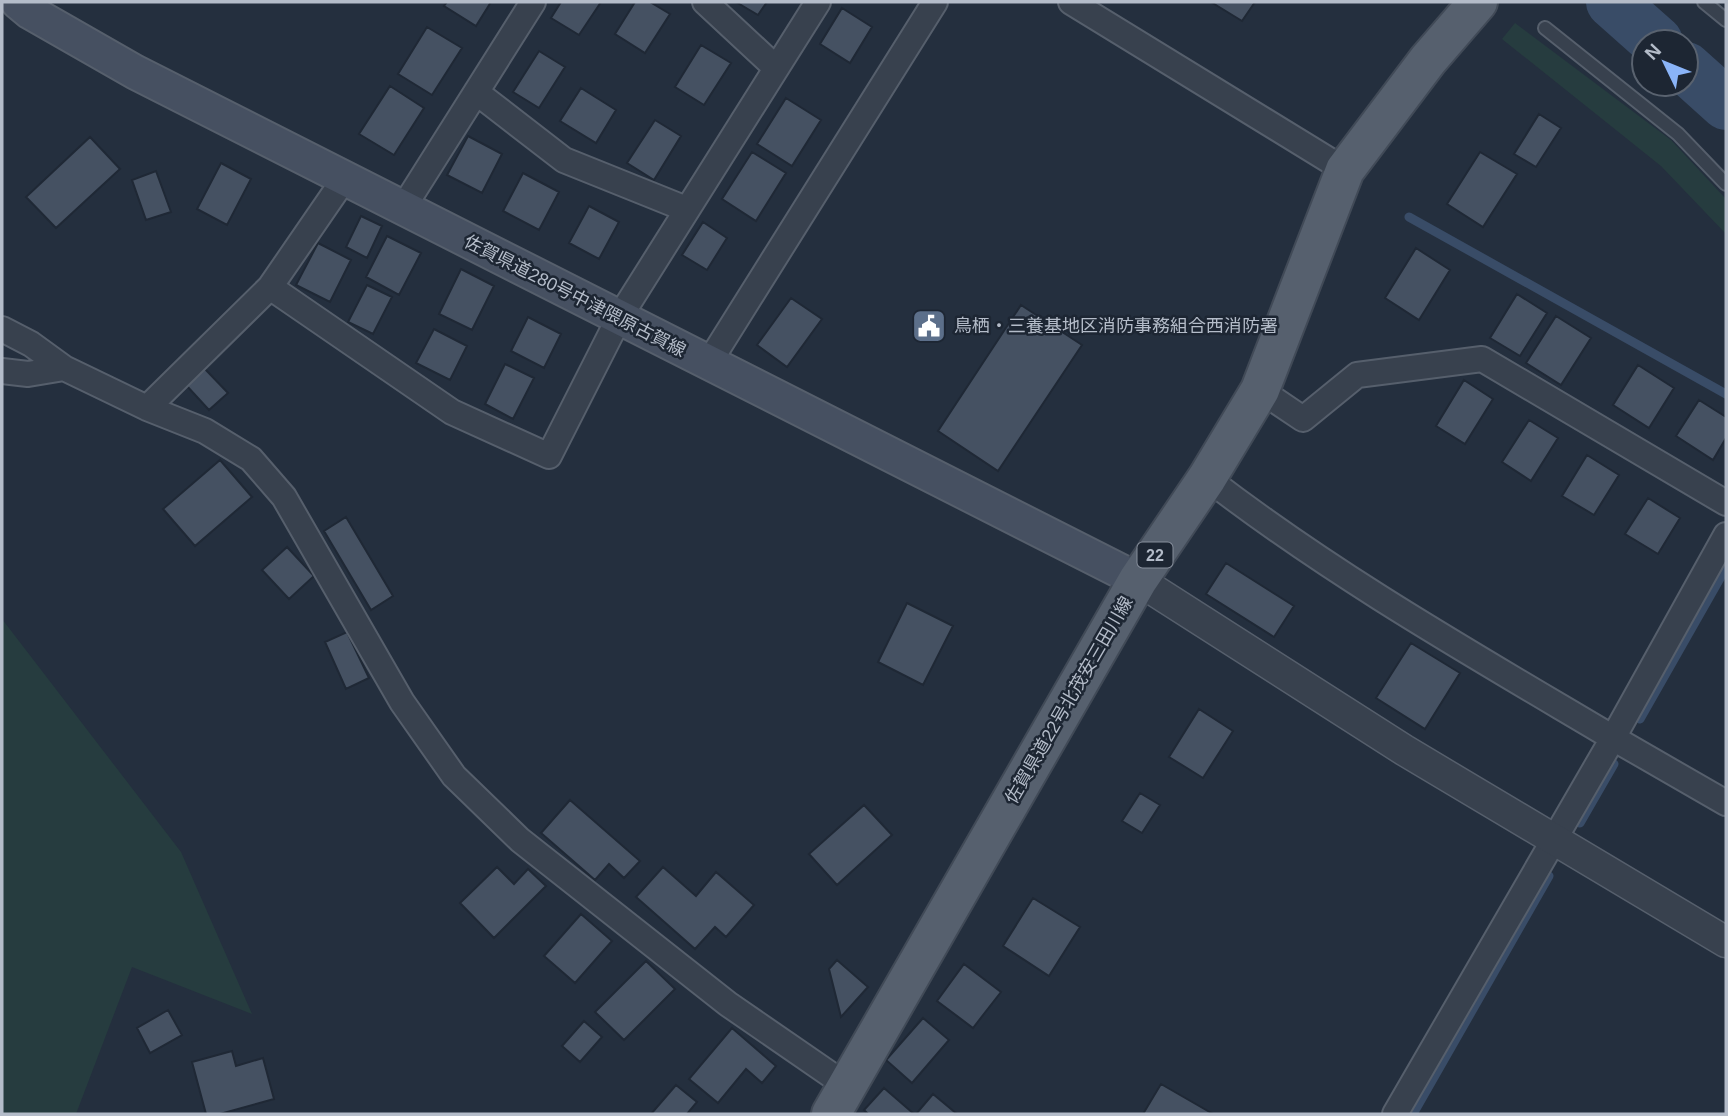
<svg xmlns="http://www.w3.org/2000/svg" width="1728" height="1116" font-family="Helvetica,'Noto Sans JP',sans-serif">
<rect width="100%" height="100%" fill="#242f3e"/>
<path fill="#263c3f" d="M 1515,23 L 1671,140 L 1726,199 L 1726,234 L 1661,166 L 1502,39 Z
M 2,619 L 181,852 L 252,1014 L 132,967 L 76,1114 L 2,1114 Z"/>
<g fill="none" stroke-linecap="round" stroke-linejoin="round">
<path stroke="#394c67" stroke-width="9" d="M 1409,217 L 1726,394
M 1640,719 L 1726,568
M 1580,823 L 1614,764
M 1413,1114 L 1549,876"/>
<path stroke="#394c67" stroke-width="52" d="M 1612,2 L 1657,42
M 1686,68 L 1726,104"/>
</g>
<path fill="#455162" stroke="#1f2835" stroke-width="2" d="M 447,2 L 491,2 L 476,26 L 444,6 Z
M 561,2 L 601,2 L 579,35 L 551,18 Z
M 635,2 L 650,2 L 670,14 L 645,53 L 615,34 Z
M 736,2 L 767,2 L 758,15 Z
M 1211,2 L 1255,2 L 1242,21 Z
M 842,8 L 872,27 L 850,63 L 820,44 Z
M 427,27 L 462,48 L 432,95 L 398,74 Z
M 701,45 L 731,63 L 704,105 L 675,87 Z
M 539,51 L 565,67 L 539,108 L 513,92 Z
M 390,86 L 424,108 L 394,155 L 359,134 Z
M 581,88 L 616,110 L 596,143 L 560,121 Z
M 786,98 L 821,120 L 792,166 L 757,144 Z
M 1539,114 L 1561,128 L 1536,167 L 1514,154 Z
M 655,120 L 681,136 L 654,180 L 627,163 Z
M 468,136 L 502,154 L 482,193 L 447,175 Z
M 90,137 L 120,169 L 56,228 L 26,197 Z
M 752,152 L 786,173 L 756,221 L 722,199 Z
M 1480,152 L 1517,174 L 1483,227 L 1447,204 Z
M 221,163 L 251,179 L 227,225 L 197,209 Z
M 156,171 L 171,212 L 146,220 L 132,180 Z
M 523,173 L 559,192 L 539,230 L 503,211 Z
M 589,206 L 619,222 L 599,259 L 569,243 Z
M 361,216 L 382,226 L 367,258 L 346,247 Z
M 703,222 L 727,238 L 707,270 L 682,255 Z
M 387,236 L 421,253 L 399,295 L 366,277 Z
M 318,243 L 351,260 L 330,302 L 296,285 Z
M 1416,248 L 1450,270 L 1419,320 L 1385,298 Z
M 461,269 L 494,286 L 472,330 L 439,314 Z
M 367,285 L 392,297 L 373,334 L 348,322 Z
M 1517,294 L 1547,313 L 1520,356 L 1490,338 Z
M 791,298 L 822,319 L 787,367 L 757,345 Z
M 1021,305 L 1082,345 L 998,471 L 938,431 Z
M 1556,316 L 1591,338 L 1561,385 L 1526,363 Z
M 528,317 L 561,334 L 544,368 L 511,351 Z
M 434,329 L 467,346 L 450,380 L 416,363 Z
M 505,364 L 534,378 L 513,419 L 485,404 Z
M 1638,365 L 1674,388 L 1649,428 L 1613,405 Z
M 204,368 L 228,393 L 209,410 L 186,385 Z
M 1464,380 L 1493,399 L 1465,444 L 1436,426 Z
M 1699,400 L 1726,417 L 1726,438 L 1713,460 L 1676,436 Z
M 1529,420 L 1558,438 L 1531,481 L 1502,462 Z
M 1587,455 L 1619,475 L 1594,515 L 1562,496 Z
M 220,460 L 252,497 L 195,546 L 163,509 Z
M 1648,498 L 1680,518 L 1658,554 L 1625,534 Z
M 346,517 L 393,596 L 371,610 L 324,531 Z
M 287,547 L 314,576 L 289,599 L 262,570 Z
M 1226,563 L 1294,606 L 1274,637 L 1206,594 Z
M 907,603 L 953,626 L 923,685 L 878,662 Z
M 347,632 L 369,678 L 346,689 L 325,642 Z
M 1411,643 L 1460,673 L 1425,729 L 1376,698 Z
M 1199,709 L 1233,731 L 1203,778 L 1169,757 Z
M 1140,793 L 1160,805 L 1142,833 L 1122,821 Z
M 570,800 L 640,861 L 624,878 L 609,864 L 595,880 L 541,833 Z
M 864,805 L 892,835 L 837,885 L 809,854 Z
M 497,867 L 514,884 L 528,869 L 546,886 L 494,938 L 460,903 Z
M 663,867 L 696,896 L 716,872 L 754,905 L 726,937 L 715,927 L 695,949 L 636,897 Z
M 1033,898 L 1080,927 L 1049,976 L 1003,946 Z
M 581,914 L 612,941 L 575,983 L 544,956 Z
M 837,960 L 868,987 L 841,1017 L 829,969 Z
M 646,961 L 675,989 L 624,1040 L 595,1012 Z
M 964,964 L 1001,992 L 973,1028 L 937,1001 Z
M 168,1010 L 182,1035 L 150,1053 L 137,1028 Z
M 923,1018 L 949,1040 L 912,1083 L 886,1060 Z
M 584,1021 L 602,1037 L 580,1062 L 562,1046 Z
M 732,1028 L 776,1066 L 762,1083 L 746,1069 L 718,1103 L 689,1079 Z
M 232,1051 L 236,1066 L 263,1058 L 274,1099 L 220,1114 L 206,1114 L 192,1062 Z
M 1161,1084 L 1213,1114 L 1143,1114 Z
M 676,1085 L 697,1102 L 687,1114 L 651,1114 Z
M 884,1088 L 914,1114 L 868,1114 L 864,1110 Z
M 933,1094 L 957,1114 L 916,1114 Z"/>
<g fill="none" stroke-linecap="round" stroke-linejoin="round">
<g stroke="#565f6c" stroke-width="16">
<path id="service" d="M 1704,2 L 1726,20
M 1545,28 L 1678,134 L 1726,184"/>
</g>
<g stroke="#565f6c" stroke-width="28">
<path id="minor" d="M 705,2 L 776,68
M 1071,2 L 1345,170
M 476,92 L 564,160 L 686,209
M 403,208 L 533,2
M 270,287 L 452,412 L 549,456 L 619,318 L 818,2
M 2,329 L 31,344 L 64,368 L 147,408 L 205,431 L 251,459 L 284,497 L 402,702 L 454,776 L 520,840 L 728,1004 L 847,1086
M 708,364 L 935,2
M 2,371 L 28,374 L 64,368
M 1260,390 L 1303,419 L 1357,375 L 1482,359 L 1726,503
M 147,408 L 270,287 L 345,178
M 1207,478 C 1334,576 1475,656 1613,738 L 1395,1114
M 1726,535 L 1613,738 L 1726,803"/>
</g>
<g stroke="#565f6c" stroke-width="33">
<path id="tertiary" d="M 1138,580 L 1404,750 L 1726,942"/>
</g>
<g stroke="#565f6c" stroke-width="37">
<path id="secondary" d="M 18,2 L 30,12 L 135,72 L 1138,580"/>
</g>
<g stroke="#414a57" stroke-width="42">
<path id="primary" d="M 831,1114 L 1138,580 L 1207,478 L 1260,390 L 1345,170 L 1428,60 L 1478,2"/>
</g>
<use href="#service" stroke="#38414e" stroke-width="12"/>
<use href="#minor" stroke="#38414e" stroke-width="24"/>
<use href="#tertiary" stroke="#38414e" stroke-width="30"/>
<use href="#secondary" stroke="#465061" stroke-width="33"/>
<use href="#primary" stroke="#56606e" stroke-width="38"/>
</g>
<defs>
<g id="civic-square" transform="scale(1.75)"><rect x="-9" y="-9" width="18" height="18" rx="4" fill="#5c6f8a" stroke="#1d2633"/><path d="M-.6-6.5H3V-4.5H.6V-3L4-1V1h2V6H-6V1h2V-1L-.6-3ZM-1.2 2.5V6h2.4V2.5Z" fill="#fff"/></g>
</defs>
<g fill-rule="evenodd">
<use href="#civic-square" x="929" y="326"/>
</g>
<g text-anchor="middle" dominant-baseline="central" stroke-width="5" stroke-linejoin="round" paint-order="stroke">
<rect fill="#1d2633" stroke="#878f9c" stroke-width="2" x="1137.5" y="542.5" width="35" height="25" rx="5"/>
<g font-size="16" font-weight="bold" fill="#b4bcc9">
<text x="1155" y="555">22</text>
</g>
<g font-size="18" fill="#b4bcc9" stroke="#1d2633">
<text transform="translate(575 296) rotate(27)">佐賀県道280号中津隈原古賀線</text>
<text transform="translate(1069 700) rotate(-60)">佐賀県道22号北茂安三田川線</text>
</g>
<g font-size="18" fill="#b4bcc9" stroke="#1d2633" text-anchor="start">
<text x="954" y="326">鳥栖・三養基地区消防事務組合西消防署</text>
</g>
</g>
<rect width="1728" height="1116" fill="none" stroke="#b4bcc9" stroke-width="7"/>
<g transform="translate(1665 63) rotate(313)"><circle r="33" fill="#1d2633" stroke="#59626f" stroke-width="2"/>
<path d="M0-5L12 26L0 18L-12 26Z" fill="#8ab4f8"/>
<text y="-10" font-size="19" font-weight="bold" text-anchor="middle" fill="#b4bcc9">N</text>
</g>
</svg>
